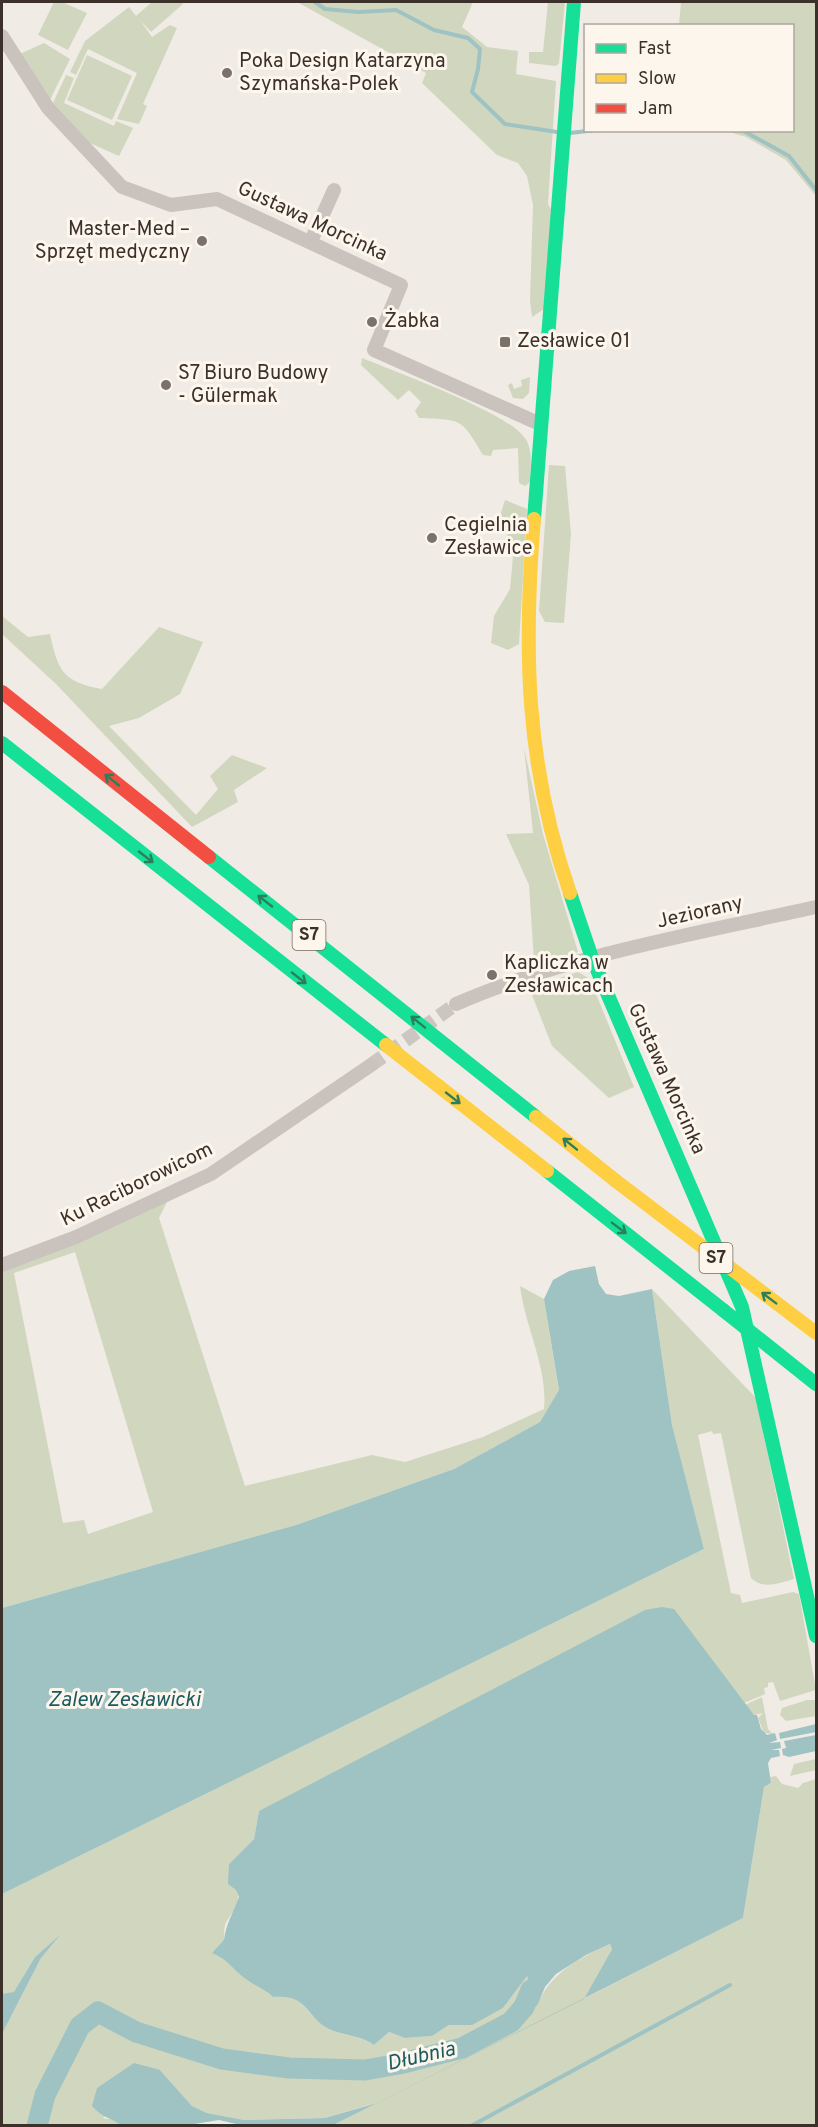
<svg xmlns="http://www.w3.org/2000/svg" width="818" height="2127" font-family="Overpass,sans-serif">
<rect width="100%" height="100%" fill="#f0ebe5"/>
<path fill="#d1d7be" fill-rule="evenodd" d="M 54,2 L 62,2 L 87,13 L 68,50 L 38,35 Z
M 152,2 L 181,2 L 183,4 L 151,32 L 140,20 L 152,37 L 170,25 L 177,28 L 143,104 L 147,106 L 139,124 L 117,119 L 137,73 L 88,49 L 76,75 L 70,72 L 85,41 L 129,7 L 136,16 Z
M 297,2 L 473,2 L 462,27 L 487,47 L 518,51 L 516,74 L 556,81 L 548,204 L 553,213 L 544,309 L 532,317 L 530,301 L 533,205 L 527,176 L 518,163 L 497,155 L 422,83 L 426,73 Z
M 548,2 L 565,2 L 559,63 L 556,66 L 529,63 L 529,52 L 543,52 Z
M 681,2 L 816,2 L 816,196 L 786,160 L 746,137 L 726,131 L 792,130 L 792,26 L 679,25 Z
M 44,43 L 70,59 L 50,100 L 20,54 Z
M 87,55 L 132,76 L 112,120 L 67,100 Z
M 66,75 L 74,78 L 64,103 L 114,126 L 116,121 L 133,128 L 119,156 L 83,140 L 53,103 Z
M 362,358 C 396,372 506,412 524,437 C 534,449 530,467 530,482 L 525,486 L 519,483 L 518,448 L 493,450 L 491,456 L 483,455 C 461,418 463,420 419,418 L 415,411 L 421,402 L 409,390 L 398,400 L 361,365 Z
M 530,377 L 529,393 L 523,399 L 513,398 L 508,385 L 512,383 L 514,389 L 522,386 L 521,380 Z
M 549,465 L 565,466 L 571,534 L 564,623 L 545,622 L 539,611 Z
M 505,500 L 527,509 L 519,644 L 508,650 L 491,643 L 494,616 L 510,589 L 513,557 L 507,533 L 497,525 Z
M 2,616 L 28,637 L 50,634 C 58,671 63,682 102,689 L 159,627 L 203,642 L 180,694 L 139,718 L 109,726 L 196,815 L 218,789 L 210,776 L 232,755 L 267,768 L 234,790 L 238,802 L 192,827 L 56,684 L 2,634 Z
M 524,748 L 543,834 L 578,952 L 551,966 L 534,961 L 529,885 L 506,834 L 533,833 Z
M 578,972 L 590,979 L 634,1087 L 609,1098 L 552,1046 L 532,995 L 539,985 Z
M 168,1200 L 159,1218 L 245,1486 L 372,1455 L 405,1462 L 483,1437 L 544,1409 C 548,1368 525,1327 520,1286 L 544,1299 L 559,1391 L 540,1422 L 454,1469 L 296,1525 L 2,1608 L 2,1268 ZM 75,1252 L 153,1512 L 88,1534 L 84,1520 L 63,1523 L 14,1273 Z
M 652,1289 L 756,1398 L 794,1579 C 779,1583 763,1590 751,1578 L 721,1433 L 713,1434 L 712,1431 L 698,1435 L 731,1593 L 740,1595 L 742,1603 L 793,1592 L 799,1594 L 816,1690 L 780,1701 L 773,1682 L 768,1683 L 768,1687 L 764,1688 L 765,1694 L 744,1703 L 732,1689 L 259,1811 L 254,1839 L 229,1864 C 231,1873 239,1891 238,1900 C 236,1910 228,1917 225,1925 C 223,1935 224,1954 230,1962 C 242,1978 259,1984 273,1997 C 308,1994 306,2018 329,2029 C 344,2036 359,2035 374,2045 L 389,2032 L 405,2038 L 432,2036 L 449,2025 L 472,2024 L 503,2008 L 527,1975 L 529,1982 L 518,2010 L 538,2004 C 551,1972 580,1958 610,1944 L 612,1949 L 585,1998 L 743,1918 L 764,1787 L 771,1783 L 770,1777 L 776,1776 L 782,1784 L 798,1788 L 803,1783 L 816,1779 L 816,2125 L 333,2125 L 372,2104 L 325,2118 L 244,2120 L 207,2113 L 192,2106 L 160,2070 L 103,2118 L 114,2120 L 121,2125 L 2,2126 L 2,2034 L 41,1958 L 57,1938 L 35,1957 L 14,1993 L 2,1994 L 2,1894 L 704,1549 L 672,1425 Z
M 762,1697 L 768,1729 L 773,1734 L 764,1733 L 758,1718 L 763,1713 L 754,1715 L 745,1705 Z
M 807,1700 L 816,1700 L 816,1716 L 786,1721 L 780,1715 L 782,1708 Z
M 816,1759 L 816,1770 L 790,1776 L 794,1764 Z"/>
<path fill="#9fc2c3" d="M 595,1266 L 599,1284 L 606,1294 L 619,1296 L 652,1289 L 672,1425 L 704,1549 L 2,1894 L 2,1608 L 296,1525 L 454,1469 L 540,1422 L 559,1390 L 544,1299 L 553,1280 L 569,1271 Z
M 662,1607 L 674,1609 L 754,1715 L 757,1715 L 761,1729 L 767,1735 L 775,1733 L 777,1740 L 769,1743 L 780,1742 L 781,1748 L 771,1750 L 779,1750 L 780,1756 L 771,1758 L 768,1763 L 771,1783 L 764,1787 L 743,1918 L 333,2125 L 245,2126 L 219,2120 L 188,2125 L 121,2125 C 109,2117 103,2118 92,2106 L 97,2088 L 134,2063 L 160,2070 L 192,2106 L 207,2113 L 244,2120 L 325,2118 L 377,2103 L 584,1999 L 612,1949 L 610,1944 L 586,1955 L 556,1974 L 545,1987 L 538,2004 L 520,2020 L 518,2010 L 529,1982 L 527,1976 L 503,2008 L 472,2025 L 449,2025 L 432,2036 L 405,2038 L 389,2032 L 374,2045 C 360,2035 344,2036 329,2029 C 306,2018 309,1994 273,1997 C 265,1989 255,1986 246,1979 C 232,1969 229,1960 212,1953 L 224,1940 C 226,1924 233,1913 239,1897 L 236,1890 L 228,1884 L 229,1864 L 254,1839 L 259,1811 L 645,1610 Z
M 816,1724 L 816,1732 L 780,1739 L 779,1733 Z
M 816,1735 L 816,1751 L 789,1757 L 783,1755 L 782,1749 L 786,1748 L 784,1741 Z
M 60,1935 L 41,1958 L 2,2034 L 2,1994 L 14,1992 L 35,1957 Z"/>
<g fill="none" stroke-linecap="round" stroke-linejoin="round">
<path stroke="#9fc2c3" stroke-width="4" d="M 315,2 L 325,9 L 358,12 L 396,10 L 434,30 L 468,38 L 480,49 L 478,69 L 472,92 L 505,124 L 557,132
M 742,130 L 789,156 L 816,190
M 570,133 L 596,130
M 471,2126 L 730,1985"/>
<path stroke="#9fc2c3" stroke-width="21" d="M 37,2126 L 45,2095 L 80,2026 L 98,2012 L 136,2032 L 222,2059 L 289,2068 L 365,2070 L 399,2064 L 462,2048 L 511,2022 L 524,2007 L 531,1990"/>
<path stroke="#ccc6c0" stroke-width="14" stroke-dasharray="14 7" stroke-linecap="butt" d="M 371,1065 L 456,1004"/>
<path stroke="#cac3bd" stroke-width="14" d="M 2,36 L 48,108 L 122,187 L 171,205 L 217,199 L 401,285 L 374,350 L 540,424
M 311,241 L 334,190
M 456,1004 C 565,956 699,933 816,907
M 2,1265 L 76,1237 L 211,1174 L 371,1065"/>
<path stroke="#16e098" stroke-width="14" d="M 534,519 L 574,2
M 2,743 L 386,1045
M 209,857 L 536,1117
M 570,893 L 592,958 L 742,1307 L 816,1636
M 547,1171 L 723,1310"/>
<path stroke="#ffcf43" stroke-width="14" d="M 534,519 C 523,651 526,767 570,893
M 386,1045 L 547,1171
M 536,1117 L 616,1181"/>
<path stroke="#f24e42" stroke-width="14" d="M 2,692 L 209,857"/>
<path stroke="#16e098" stroke-width="14" d="M 723,1310 L 816,1384"/>
<path stroke="#ffcf43" stroke-width="14" d="M 616,1181 L 816,1333"/>
</g>
<defs><path id="oneway-shaft" d="M-6 0H5M1.5-3L5.5 0L1.5 3" fill="none" stroke-width="1.6" stroke-linecap="round" stroke-linejoin="round" transform="scale(1.5)"/></defs>
<g stroke="#2b7f5c">
<use href="#oneway-shaft" transform="translate(112 780) rotate(-142)"/>
<use href="#oneway-shaft" transform="translate(146 857) rotate(38)"/>
<use href="#oneway-shaft" transform="translate(265 901) rotate(-142)"/>
<use href="#oneway-shaft" transform="translate(299 978) rotate(38)"/>
<use href="#oneway-shaft" transform="translate(418 1022) rotate(-141)"/>
<use href="#oneway-shaft" transform="translate(453 1098) rotate(38)"/>
<use href="#oneway-shaft" transform="translate(570 1144) rotate(-141)"/>
<use href="#oneway-shaft" transform="translate(619 1228) rotate(37)"/>
<use href="#oneway-shaft" transform="translate(769 1298) rotate(-143)"/>
</g>
<g fill="#7b716b" stroke="#fcf6ed" stroke-width="2">
<circle cx="227" cy="73" r="6"/>
<circle cx="202" cy="241" r="6"/>
<circle cx="372" cy="322" r="6"/>
<rect x="499" y="336" width="12" height="12" rx="3"/>
<circle cx="166" cy="385" r="6"/>
<circle cx="432" cy="538" r="6"/>
<circle cx="492" cy="975" r="6"/>
</g>
<g text-anchor="middle" dominant-baseline="central" stroke-width="6" stroke-linejoin="round" paint-order="stroke">
<g fill="#fcf6ed" stroke="#766b64" stroke-width="1.5">
<rect x="292.5" y="920" width="33" height="30" rx="4.5"/>
<rect x="699.5" y="1243" width="33" height="30" rx="4.5"/>
</g>
<g font-size="18" font-weight="bold" fill="#3c302a">
<text x="309" y="935">S7</text>
<text x="716" y="1258">S7</text>
</g>
<g font-size="20" fill="#3c302a" stroke="#fcf6ed" text-anchor="start">
<text x="239" y="62">Poka Design Katarzyna<tspan x="239" dy="23">Szymańska-Polek</tspan></text>
<text x="190" y="230" text-anchor="end">Master-Med –<tspan x="190" dy="23">Sprzęt medyczny</tspan></text>
<text x="384" y="322">Żabka</text>
<text x="517" y="342">Zesławice 01</text>
<text x="178" y="374">S7 Biuro Budowy<tspan x="178" dy="23">- Gülermak</tspan></text>
<text x="444" y="526">Cegielnia<tspan x="444" dy="23">Zesławice</tspan></text>
<text x="504" y="964">Kapliczka w<tspan x="504" dy="23">Zesławicach</tspan></text>
</g>
<g font-size="20" fill="#3c302a" stroke="#fcf6ed">
<text transform="translate(312 222) rotate(25)">Gustawa Morcinka</text>
<text transform="translate(700 913) rotate(-13)">Jeziorany</text>
<text transform="translate(666 1079) rotate(66)">Gustawa Morcinka</text>
<text transform="translate(137 1185) rotate(-26)">Ku Raciborowicom</text>
</g>
<g font-size="21" font-style="italic" fill="#1b5a61" stroke="#fcf6ed">
<text x="124" y="1700">Zalew Zesławicki</text>
<text transform="translate(421 2057) rotate(-13)">Dłubnia</text>
</g>
</g>
<rect width="818" height="2127" fill="none" stroke="#3c302a" stroke-width="6"/>
<rect x="584" y="24" width="210" height="108" fill="#fcf6ed" stroke="#afa79f" stroke-width="1.5"/>
<rect x="596" y="44" width="30" height="9" fill="#16e098" stroke="#afa79f" stroke-width="1.5"/>
<text x="638" y="54" font-size="18" fill="#3c302a">Fast</text>
<rect x="596" y="74" width="30" height="9" fill="#ffcf43" stroke="#afa79f" stroke-width="1.5"/>
<text x="638" y="84" font-size="18" fill="#3c302a">Slow</text>
<rect x="596" y="104" width="30" height="9" fill="#f24e42" stroke="#afa79f" stroke-width="1.5"/>
<text x="638" y="114" font-size="18" fill="#3c302a">Jam</text>
</svg>
